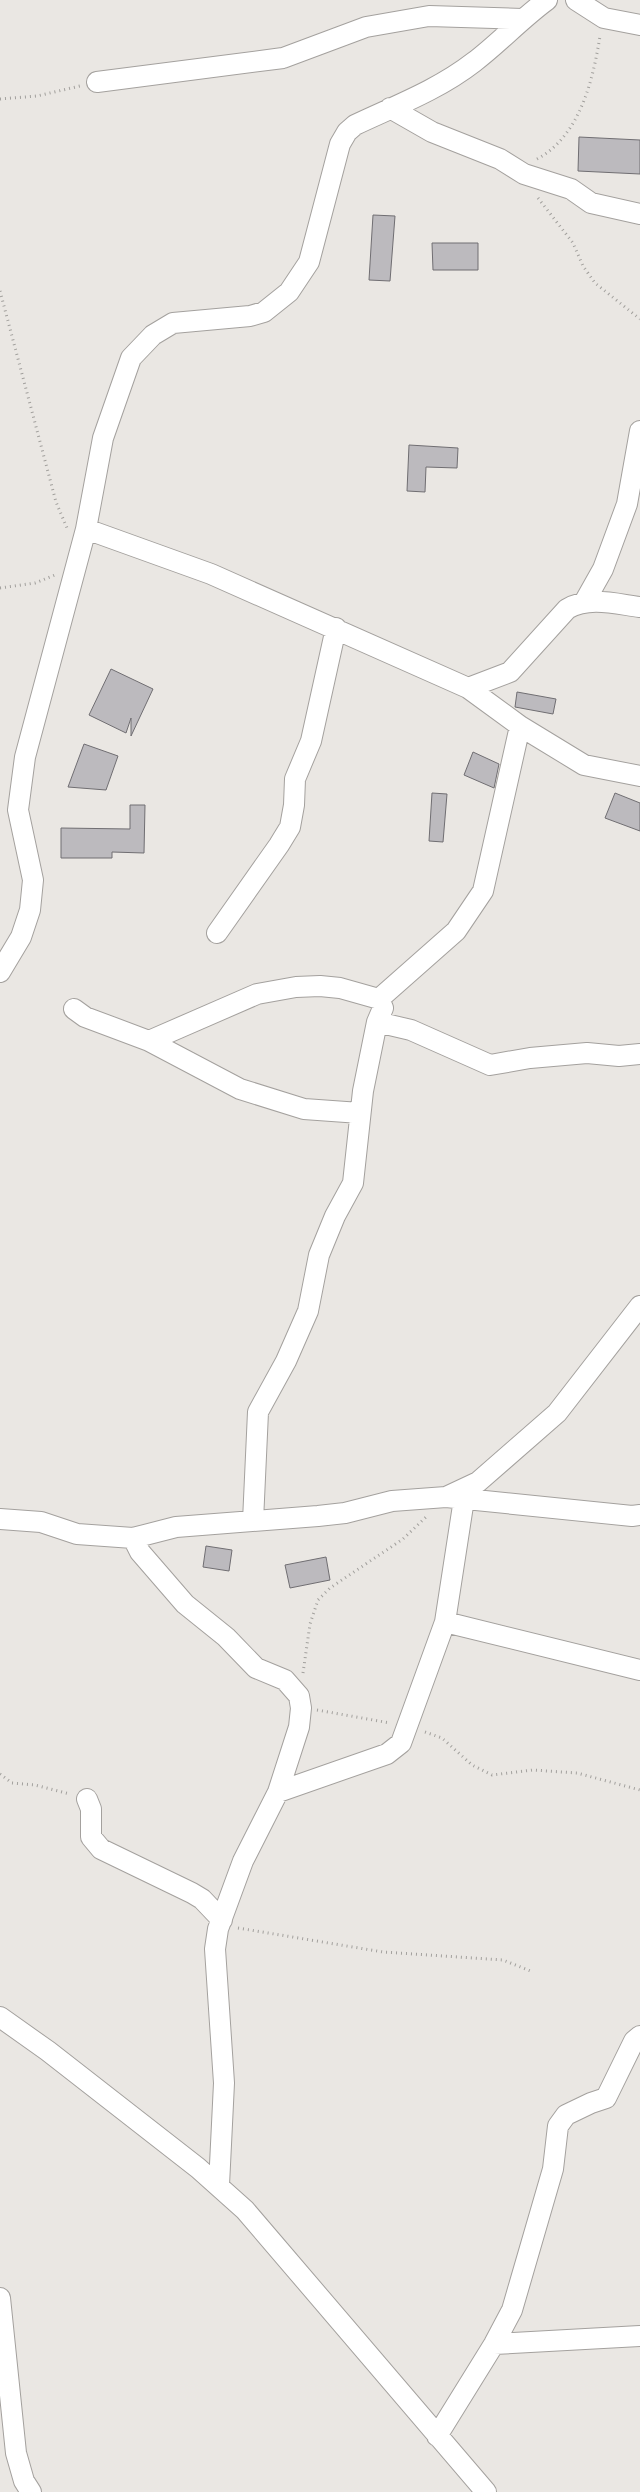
<svg xmlns="http://www.w3.org/2000/svg" width="640" height="2492" font-family="'DejaVu Sans',sans-serif">
<rect width="100%" height="100%" fill="#eae7e3"/>
<path fill="#bcbabe" stroke="#706e72" d="M 579,137 L 640,140 L 640,174 L 578,171 Z
M 373,215 L 395,216 L 390,281 L 369,280 Z
M 432,243 L 478,243 L 478,270 L 433,270 Z
M 409,445 L 458,448 L 457,468 L 426,467 L 425,492 L 407,491 Z
M 111,669 L 153,689 L 131,736 L 131,718 L 126,733 L 89,715 Z
M 517,692 L 556,699 L 553,714 L 515,707 Z
M 84,744 L 118,756 L 106,790 L 68,787 Z
M 473,752 L 499,764 L 494,788 L 464,775 Z
M 432,793 L 447,794 L 443,842 L 429,841 Z
M 615,793 L 640,803 L 640,831 L 605,818 Z
M 130,805 L 145,805 L 144,853 L 112,852 L 112,858 L 61,858 L 61,828 L 130,829 Z
M 206,1546 L 232,1550 L 229,1571 L 203,1567 Z
M 326,1557 L 330,1580 L 290,1588 L 285,1565 Z"/>
<g fill="none" stroke-linecap="round" stroke-linejoin="round">
<g stroke="#a4a19e" stroke-width="22">
<path id="minor" d="M 576,0 L 604,18 L 640,25
M 97,82 L 283,58 L 366,27 L 429,16 L 522,19
M 390,108 L 432,132 L 500,159 L 524,174 L 571,189 L 591,203 L 640,214
M 86,529 L 211,574 L 468,688 L 520,726 L 584,765 L 640,776
M 585,601 L 603,569 L 627,504 L 640,431
M 468,688 L 510,672 L 567,609 C 589,596 616,604 640,607
M 217,933 L 279,845 L 290,827 L 294,805 L 295,779 L 311,741 L 336,628
M 0,972 L 21,937 L 30,910 L 33,880 L 18,810 L 25,757 L 86,529 L 103,438 L 131,358 L 153,335 L 173,323 L 250,316 L 264,312 L 289,292 L 309,262 L 340,144 L 347,132 L 355,125 C 395,106 438,90 474,62 C 499,43 521,19 547,0
M 379,999 L 456,931 L 483,891 L 520,726
M 74,1009 L 85,1017 L 149,1041 L 240,1089 L 304,1109 L 360,1113
M 377,1022 L 411,1030 L 490,1065 L 530,1058 L 587,1053 L 619,1056 L 640,1054
M 149,1041 L 257,994 L 296,987 L 320,986 L 340,988 L 379,999 L 383,1008 L 377,1022 L 363,1091 L 353,1183 L 335,1216 L 319,1255 L 308,1311 L 286,1361 L 258,1412 L 253,1521
M 446,1497 L 478,1482 L 557,1413 L 640,1306
M 0,1519 L 41,1522 L 77,1534 L 133,1538 L 176,1527 L 318,1516 L 345,1513 L 392,1501 L 446,1497 L 632,1516 L 640,1515
M 133,1538 L 140,1552 L 185,1604 L 226,1637 L 256,1668 L 285,1680 L 299,1696 L 301,1708 L 299,1727 L 278,1792 L 243,1861 L 218,1929 L 215,1949 L 224,2083 L 219,2185
M 445,1622 L 640,1670
M 278,1792 L 387,1754 L 401,1743 L 445,1622 L 464,1499
M 87,1799 L 91,1809 L 91,1837 L 101,1849 L 192,1893 L 202,1899 L 222,1920
M 0,2017 L 48,2051 L 198,2168 L 245,2210 L 486,2492
M 0,2298 L 16,2453 L 24,2481 L 31,2492
M 494,2344 L 640,2336
M 437,2436 L 494,2344 L 512,2310 L 553,2169 L 558,2126 L 566,2115 L 591,2103 L 606,2098 L 634,2041 L 640,2036"/>
</g>
<path stroke="#a2a09d" stroke-width="3" stroke-dasharray="1 4" stroke-linecap="butt" d="M 0,99 L 37,96 L 80,86
M 537,159 C 580,136 593,80 600,36
M 538,198 L 573,243 L 583,266 L 595,283 L 640,319
M 0,291 L 56,502 L 67,528
M 0,588 L 35,583 L 55,575
M 303,1673 L 310,1624 L 318,1600 L 330,1588 L 403,1539 L 426,1517
M 317,1710 L 390,1723
M 425,1732 L 442,1738 L 472,1765 L 492,1775 L 533,1770 L 577,1773 L 640,1790
M 0,1774 L 12,1783 L 35,1785 L 70,1794
M 238,1928 L 383,1952 L 503,1960 L 533,1972"/>
<use href="#minor" stroke="#fff" stroke-width="20"/>
</g>
</svg>
